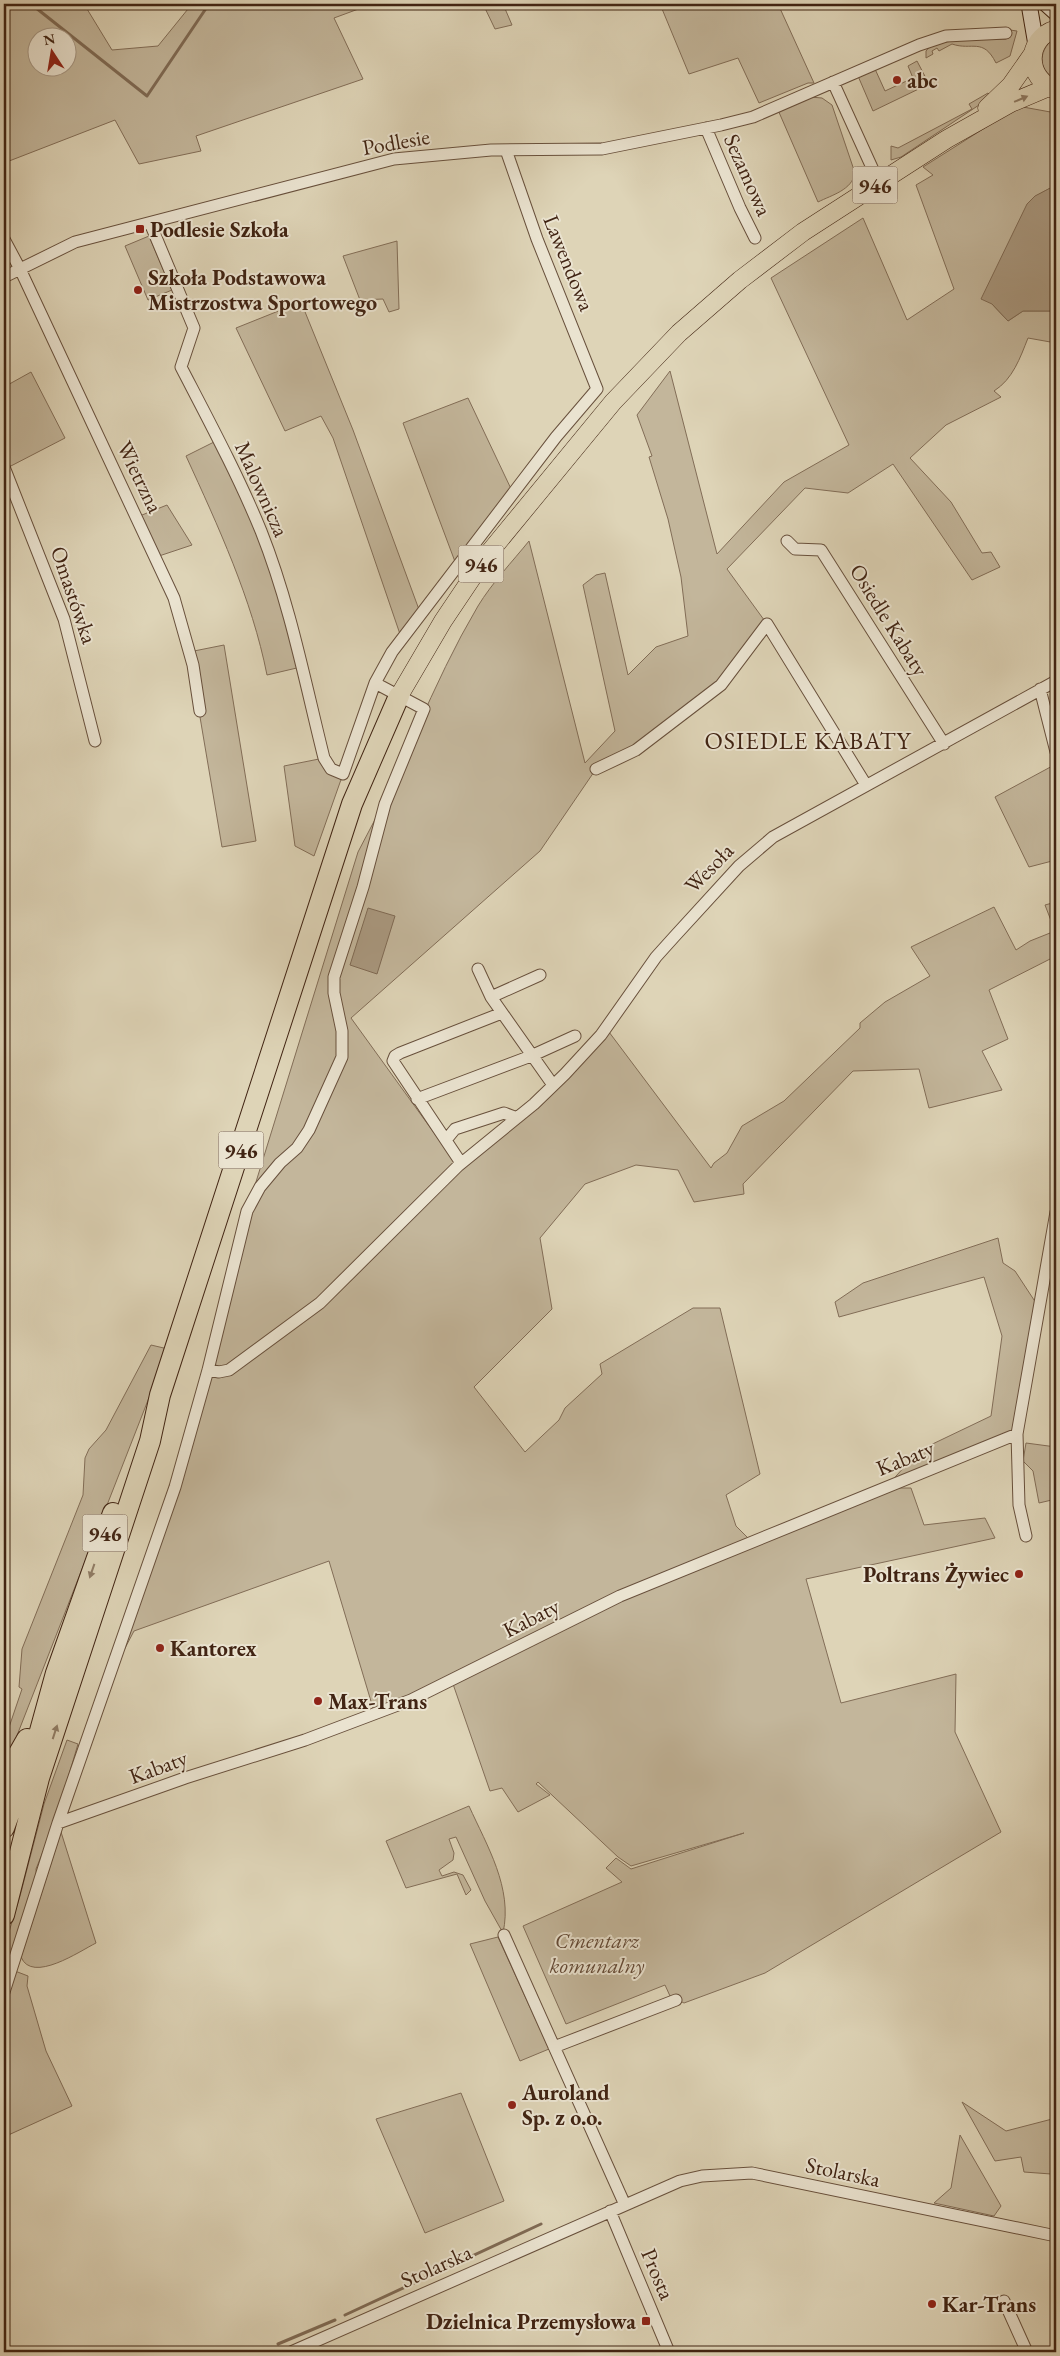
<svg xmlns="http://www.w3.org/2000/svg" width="1060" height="2356" font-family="'EB Garamond',serif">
<rect width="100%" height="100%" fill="#ded4b7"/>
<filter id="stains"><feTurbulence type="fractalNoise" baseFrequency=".004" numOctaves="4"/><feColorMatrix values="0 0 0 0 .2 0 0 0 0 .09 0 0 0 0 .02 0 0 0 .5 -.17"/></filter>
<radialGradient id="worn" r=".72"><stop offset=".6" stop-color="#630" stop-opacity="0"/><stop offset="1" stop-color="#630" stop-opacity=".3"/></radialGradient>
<path fill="#c3b69b" stroke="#826d57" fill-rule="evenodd" d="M 4,4 L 84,4 L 112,50 L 158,46 L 192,4 L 372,4 L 334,18 L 363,79 L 196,136 L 201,151 L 139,164 L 115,120 L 4,163 ZM 38,38 L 68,38 L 68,68 L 38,68 Z
M 483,4 L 503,4 L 512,25 L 495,29 Z
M 660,4 L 778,4 L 814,83 L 808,83 L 759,103 L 738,58 L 689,74 Z
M 1010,30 L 1017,31 L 1010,56 L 996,63 C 983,37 972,51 952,44 L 939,51 L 937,48 L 932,51 L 933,54 L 926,58 L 926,51 C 934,37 990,40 1006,39 Z
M 1056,37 L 1056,79 C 1036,69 1039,48 1056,37 Z
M 917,61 L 929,84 L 873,111 L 858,76 L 875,69 L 885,91 L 913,78 L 908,66 Z
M 988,93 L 991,97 L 901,157 L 891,160 L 891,146 L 898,148 L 972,109 L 969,104 Z
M 810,97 L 822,98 L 832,105 L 855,173 C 852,190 832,195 818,202 L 778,110 Z
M 1023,107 L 1056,113 L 1056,185 L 1036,196 L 1032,201 L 992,304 L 1008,321 L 1023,311 L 1056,311 L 1056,343 L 1028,338 C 1020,358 1013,379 994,391 L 1001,397 L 946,425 L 910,458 L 951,502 L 982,553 L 991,552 L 1000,567 L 972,580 L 893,464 L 848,493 L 805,488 L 727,569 L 767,624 L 721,685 L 636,750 L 596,769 L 540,851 L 351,1018 L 458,1166 L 609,1032 L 711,1168 L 714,1163 L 727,1153 L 742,1126 L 784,1101 L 860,1028 L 860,1023 L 885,1002 L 930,976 L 911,947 L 994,907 L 1016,950 L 1030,941 L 1055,931 L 1045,905 L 1056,902 L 1056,956 L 989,990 L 1008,1039 L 982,1051 L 1002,1090 L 929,1108 L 919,1069 L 853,1071 L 743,1184 L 744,1194 L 694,1202 L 678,1170 L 636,1165 L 585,1184 L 540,1238 L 552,1309 L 474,1387 L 525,1452 L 559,1420 L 565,1408 L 602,1374 L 600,1364 L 693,1308 L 720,1308 L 760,1474 L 726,1495 L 736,1526 L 752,1542 L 885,1488 L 920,1450 L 991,1416 L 1002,1336 L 984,1277 L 839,1317 L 835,1302 L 863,1283 L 998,1238 L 1003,1263 L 1015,1271 L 1036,1303 L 1017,1434 L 887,1488 L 911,1488 L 924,1525 L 985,1518 L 995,1538 L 806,1579 L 841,1703 L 956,1674 L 955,1732 L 1001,1832 L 765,1973 L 684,2003 L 670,1996 L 665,1985 L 566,2024 L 523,1926 L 622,1882 L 606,1868 L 616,1858 L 631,1869 L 744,1833 L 631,1866 L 618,1857 L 538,1782 L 536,1784 L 550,1795 L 518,1812 L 502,1788 L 490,1791 L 453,1684 L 375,1710 L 373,1708 L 329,1561 L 134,1631 L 124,1650 L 175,1487 L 247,1211 L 358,852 C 402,772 431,685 478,606 C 492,583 512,562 529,541 L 585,763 L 615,731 L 583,585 L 596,575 L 605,573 L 628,675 L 656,647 L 688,636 L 681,577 L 668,519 L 649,457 L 652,456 L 637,415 L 670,371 L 717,554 L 784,482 L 849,445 L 771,278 L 863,218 L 907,320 L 954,289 L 916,185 L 933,175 L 923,167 L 1002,117 Z
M 149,236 L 172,290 L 148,300 L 125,246 Z
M 397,241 L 399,309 L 389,312 L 383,299 L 360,300 L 343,256 Z
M 301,302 L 353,430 L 421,615 L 402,640 L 333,438 L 321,416 L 285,431 L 236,328 Z
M 31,372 L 65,438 L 7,468 L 4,462 L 4,387 Z
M 468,398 L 513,493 L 457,567 L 403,423 Z
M 214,442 L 261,532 L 301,667 L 267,675 C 252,599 218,526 186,456 Z
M 167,505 L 192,545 L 156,557 L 137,517 Z
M 224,645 L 256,841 L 222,847 L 189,652 Z
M 324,758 L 343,774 L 314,856 L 295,846 L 284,766 Z
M 1056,764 L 1056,860 L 1029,867 L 995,797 Z
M 151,1345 L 168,1349 L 16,1738 L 4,1760 L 4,1742 L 22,1689 L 19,1687 L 22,1649 L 83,1495 L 85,1458 L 89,1449 L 106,1430 Z
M 1026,1443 L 1056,1447 L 1056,1499 L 1039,1503 L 1033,1471 L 1023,1461 Z
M 67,1740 L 78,1744 L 55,1822 L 36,1869 L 37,1885 L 4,1983 L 4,1948 L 20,1896 L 44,1804 Z
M 469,1806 C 487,1846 513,1888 503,1933 L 485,1901 L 456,1837 L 449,1839 L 454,1853 L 453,1860 L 439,1870 L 442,1876 L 454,1872 L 463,1875 L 471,1890 L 466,1895 L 457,1874 L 406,1888 L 386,1841 Z
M 61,1832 L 96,1943 C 80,1951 32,1984 21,1957 Z
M 498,1937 L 549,2049 L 520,2061 L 470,1944 Z
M 15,1971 L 28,1976 L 27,1986 L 46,2051 L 72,2106 L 4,2137 L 4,2005 Z
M 461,2093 L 504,2201 L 425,2233 L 376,2119 Z
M 962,2102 L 1006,2131 L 1056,2118 L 1056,2199 L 1051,2174 L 1024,2172 L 1021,2157 L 995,2161 Z
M 960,2135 L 1001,2206 L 994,2216 L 934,2203 L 951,2188 Z"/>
<path fill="#a9987f" stroke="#7f6a54" d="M 1056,185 L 1056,311 L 1023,311 L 1008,321 L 992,304 L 981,299 L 1027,204 L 1035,196 Z
M 368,908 L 395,916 L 377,974 L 350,965 Z"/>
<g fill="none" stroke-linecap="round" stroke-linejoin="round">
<path stroke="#7f6a54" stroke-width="3" d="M 31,4 L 147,96 L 209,4
M 345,2315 L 541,2224
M 278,2344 L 335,2320"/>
<g stroke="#68503c" stroke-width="13">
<path id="street" d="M 833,82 L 879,183
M 706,128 L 740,208 L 755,238
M 150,223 L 194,328 L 181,367 C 209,421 238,475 261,531 C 290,604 305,682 324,758 L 331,769 L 343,774 L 375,683 L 392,652 L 556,437 L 597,389 L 537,239 L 506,150
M 4,239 L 20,269 L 174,598 L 193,665 L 200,711
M 4,277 L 75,242 L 394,159 L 491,150 L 602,149 L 721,125 L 753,117 L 919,45 L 946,36 L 1006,33
M 4,467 L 64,619 L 95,741
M 787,541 L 795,549 L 821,550 L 944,744
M 1040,689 L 1056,752
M 596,769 L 636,750 L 721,685 L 767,624 L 866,785
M 478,969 L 491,997 L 553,1085
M 491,997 L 540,975
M 417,1099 L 531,1056 L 575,1036
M 446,1140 L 455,1129 L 504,1113 L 517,1118
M 461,1163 L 393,1061 L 395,1056 L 400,1053 L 502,1013
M 208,1370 L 219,1372 L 229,1370 L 320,1303 L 458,1166 L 534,1104 L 565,1074 L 601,1035 L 656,957 L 674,937 L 739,866 L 773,837 L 1056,681
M 1026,1536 L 1019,1505 L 1017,1434 L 1056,1212
M 58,1823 L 185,1778 L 305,1740 L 411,1700 L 620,1596 L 1017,1434
M 504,1935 L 625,2205
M 4,1992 L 58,1823 L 175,1487 L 208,1370 L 247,1211 L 260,1187 L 280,1163 L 297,1148 L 309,1130 L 342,1057 L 342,1031 L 334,993 L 334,977 L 363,887 L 385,804 L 424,709 L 375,683
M 554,2047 L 676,2000
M 610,2211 L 669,2352
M 1004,2301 L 1027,2352
M 291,2352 L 680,2181 L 702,2176 L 752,2173 L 1056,2236"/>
</g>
<g stroke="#412413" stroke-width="17">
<path id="secondary" d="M 1029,4 L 1036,45
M 1046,4 L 1056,13"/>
</g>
<g stroke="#412413" stroke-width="19">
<path id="primary" d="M 1056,29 C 1024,39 1026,79 1056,90
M 987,108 L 1011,85 L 1032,55
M 399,696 L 443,621 L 488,554 L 613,402 L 679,333 L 740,280 L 803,232 L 947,139 L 1011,103 L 1049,87"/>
</g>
<g stroke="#412413" stroke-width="22">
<path id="highway" d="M 4,1779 L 27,1739
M 4,1828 L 40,1731 L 56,1673 L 113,1513
M 4,1915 L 39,1778 L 150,1441 L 160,1395 L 352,804 L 399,696"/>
</g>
<use href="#street" stroke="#eae3d0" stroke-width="11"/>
<use href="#secondary" stroke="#eae3d0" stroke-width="15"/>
<use href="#primary" stroke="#ded4b7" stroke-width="18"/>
<use href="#highway" stroke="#ded4b7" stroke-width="20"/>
</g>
<defs><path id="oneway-solid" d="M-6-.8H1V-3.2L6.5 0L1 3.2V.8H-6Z" transform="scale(1.25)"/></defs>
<g fill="#907c65">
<use href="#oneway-solid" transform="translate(1021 99) rotate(-23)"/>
<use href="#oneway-solid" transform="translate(92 1571) rotate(109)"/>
<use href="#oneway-solid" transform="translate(55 1732) rotate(-72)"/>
</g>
<g fill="#8f2418" stroke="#eae3d0" stroke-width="2">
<circle cx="897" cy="80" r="5"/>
<rect x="135" y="224" width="10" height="10" rx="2.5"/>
<circle cx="138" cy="290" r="5"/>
<circle cx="1019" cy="1574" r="5"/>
<circle cx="160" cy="1648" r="5"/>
<circle cx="318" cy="1701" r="5"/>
<circle cx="512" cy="2105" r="5"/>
<circle cx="932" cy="2304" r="5"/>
<rect x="641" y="2316" width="10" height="10" rx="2.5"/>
</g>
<g text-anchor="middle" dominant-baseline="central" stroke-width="4" stroke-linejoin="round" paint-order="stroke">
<g fill="#eae3d0" stroke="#745d4c" stroke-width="1">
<rect x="852.5" y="166.5" width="45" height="37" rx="4"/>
<rect x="458.5" y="545.5" width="45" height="37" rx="4"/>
<rect x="218.5" y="1131.5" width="45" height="37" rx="4"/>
<rect x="82.5" y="1514.5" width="45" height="37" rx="4"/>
</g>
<g font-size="21" font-weight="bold" fill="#412413">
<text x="875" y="185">946</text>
<text x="481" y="564">946</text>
<text x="241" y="1150">946</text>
<text x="105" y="1533">946</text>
</g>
<g font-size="22" font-weight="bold" fill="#412413" stroke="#eae3d0" text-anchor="start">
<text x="907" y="80">abc</text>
<text x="150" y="229">Podlesie Szkoła</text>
<text x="148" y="277">Szkoła Podstawowa<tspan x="148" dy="25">Mistrzostwa Sportowego</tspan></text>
<text x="1009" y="1574" text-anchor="end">Poltrans Żywiec</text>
<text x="170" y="1648">Kantorex</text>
<text x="328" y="1701">Max-Trans</text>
<text x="522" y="2092">Auroland<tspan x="522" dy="25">Sp. z o.o.</tspan></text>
<text x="942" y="2304">Kar-Trans</text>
<text x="636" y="2321" text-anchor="end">Dzielnica Przemysłowa</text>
</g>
<g font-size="22" fill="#412413" stroke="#eae3d0">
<text transform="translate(396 142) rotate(-10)">Podlesie</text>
<text transform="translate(748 175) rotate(66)">Sezamowa</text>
<text transform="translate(569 263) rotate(68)">Lawendowa</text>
<text transform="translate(140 477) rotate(64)">Wietrzna</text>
<text transform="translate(262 489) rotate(66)">Malownicza</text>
<text transform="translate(74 595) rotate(71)">Omastówka</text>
<text transform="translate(889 620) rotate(58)">Osiedle Kabaty</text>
<text transform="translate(709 868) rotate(-46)">Wesoła</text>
<text transform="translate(905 1458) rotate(-22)">Kabaty</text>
<text transform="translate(531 1618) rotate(-27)">Kabaty</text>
<text transform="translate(158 1767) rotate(-20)">Kabaty</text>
<text transform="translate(843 2172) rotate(12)">Stolarska</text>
<text transform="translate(436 2266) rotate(-24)">Stolarska</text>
<text transform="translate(658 2274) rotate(67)">Prosta</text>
</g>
<g font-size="22" font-style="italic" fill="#624835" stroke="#eae3d0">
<text x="597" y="1940">Cmentarz<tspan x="597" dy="25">komunalny</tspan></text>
</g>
<g font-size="24" letter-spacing="1" fill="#412413" stroke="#eae3d0">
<text x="808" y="740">OSIEDLE KABATY</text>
</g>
</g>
<rect width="1060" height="2356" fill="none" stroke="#ded4b7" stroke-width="20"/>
<rect x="5" y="5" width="1050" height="2346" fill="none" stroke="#412413" stroke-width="2.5"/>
<rect x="10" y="10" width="1040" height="2336" fill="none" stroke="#412413"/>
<g transform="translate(52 52) rotate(348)"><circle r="24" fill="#eae3d0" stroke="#a69784"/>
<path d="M0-4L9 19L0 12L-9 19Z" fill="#8f2418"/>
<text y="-8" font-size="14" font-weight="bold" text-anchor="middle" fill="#412413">N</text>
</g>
<rect width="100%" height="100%" filter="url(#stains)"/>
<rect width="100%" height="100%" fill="url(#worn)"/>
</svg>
